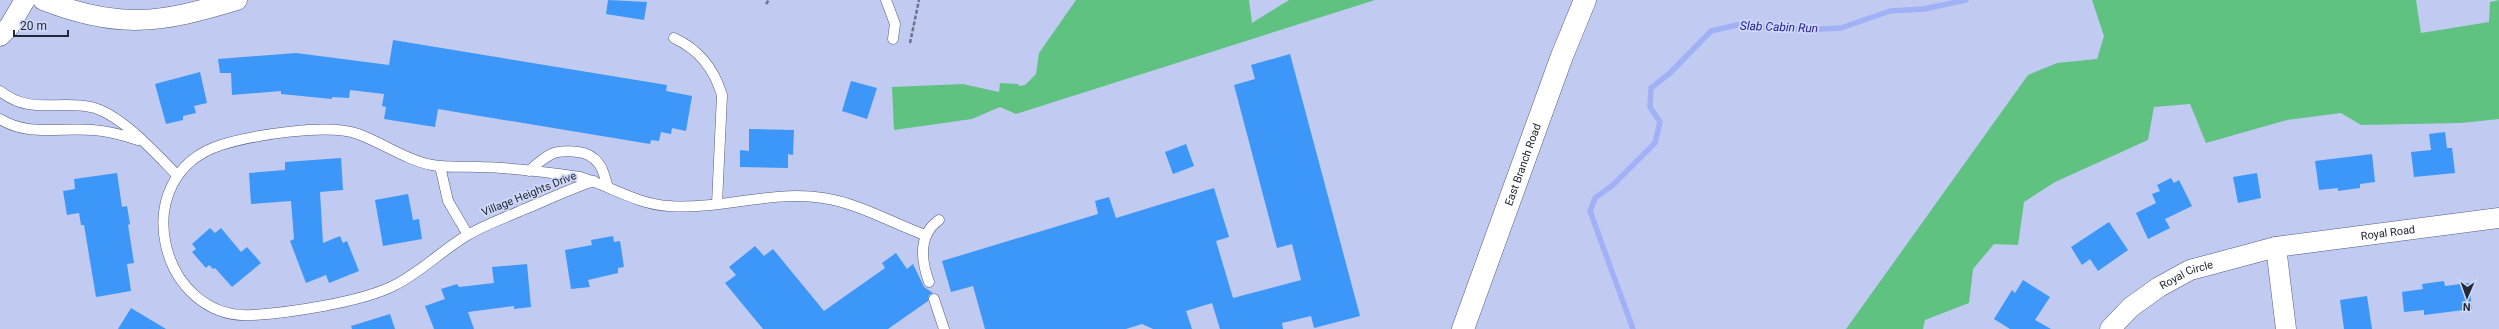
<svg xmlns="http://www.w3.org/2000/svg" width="2499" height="329" font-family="Roboto,sans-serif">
<rect width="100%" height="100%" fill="#c1cbf2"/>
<path fill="#60c281" d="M 1076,0 L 1249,0 L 1252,23 L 1289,0 L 1375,0 L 1016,114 L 1000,107 L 972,119 L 894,130 L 892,87 L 963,84 L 999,92 L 1000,83 L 1018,84 L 1019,86 L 1025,85 L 1036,74 L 1039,53 Z
M 2092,0 L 2416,0 L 2421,33 L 2489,22 L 2490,2 L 2499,0 L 2499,119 L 2461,123 L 2361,125 L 2341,113 L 2287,120 L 2206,143 L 2190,104 L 2154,107 L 2148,140 L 2055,182 L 2024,202 L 2018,245 L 1994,244 L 1973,269 L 1969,303 L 1925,320 L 1923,329 L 1846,329 L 2028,75 L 2057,63 L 2097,59 L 2104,36 Z"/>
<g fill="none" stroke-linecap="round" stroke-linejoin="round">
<path stroke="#a0b1f5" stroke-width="5.5" d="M 1633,329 L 1590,211 L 1595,198 L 1613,185 L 1655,143 L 1660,122 L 1650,107 L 1651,88 L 1670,73 L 1711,31 L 1737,25 L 1802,30 L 1841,28 L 1890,11 L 1924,9 L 1966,0"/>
</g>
<path fill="#3d97f8" d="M 608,0 L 647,2 L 644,20 L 606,14 Z
M 393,40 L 667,85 L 666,91 L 692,96 L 686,131 L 672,128 L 671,134 L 661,132 L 659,141 L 651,140 L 650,144 L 438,109 L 435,127 L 384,119 L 386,107 L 382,106 L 384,94 L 350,90 L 349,98 L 332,97 L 332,99 L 281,94 L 281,91 L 232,95 L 231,73 L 220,73 L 218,59 L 296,53 L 389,65 Z
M 1290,54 L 1360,316 L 1314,328 L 1311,316 L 1282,323 L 1283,329 L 1220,329 L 1212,303 L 1186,311 L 1192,329 L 1153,329 L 1142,324 L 1126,329 L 985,329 L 973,286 L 951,292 L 942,261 L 1098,214 L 1095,201 L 1109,197 L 1116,218 L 1214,188 L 1229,237 L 1216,241 L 1233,298 L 1301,280 L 1292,244 L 1277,248 L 1234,85 L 1255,79 L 1251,65 Z
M 200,72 L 207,103 L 194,106 L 196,113 L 183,116 L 183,120 L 166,124 L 155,84 Z
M 851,81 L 877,88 L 867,119 L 842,111 Z
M 749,129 L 794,130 L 793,155 L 788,154 L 788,168 L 740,167 L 740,150 L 749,151 Z
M 2445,132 L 2447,148 L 2452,148 L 2455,173 L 2414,177 L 2411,152 L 2431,150 L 2429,134 Z
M 1186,144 L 1194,166 L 1173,174 L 1165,152 Z
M 2372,154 L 2375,182 L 2360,184 L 2360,188 L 2338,191 L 2338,188 L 2319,190 L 2315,161 Z
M 341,158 L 343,190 L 320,192 L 323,243 L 340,236 L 343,243 L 347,241 L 359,271 L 329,283 L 326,275 L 306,283 L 290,241 L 294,239 L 291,201 L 251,204 L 249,173 L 285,170 L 285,162 Z
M 117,173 L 122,207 L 127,206 L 130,224 L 128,225 L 134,263 L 127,264 L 131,291 L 96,297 L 84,225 L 81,225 L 79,213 L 67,215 L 63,191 L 75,189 L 74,179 Z
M 2257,173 L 2261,198 L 2238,203 L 2233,177 Z
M 2171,178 L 2174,183 L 2179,180 L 2192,206 L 2165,219 L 2170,228 L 2148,239 L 2136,213 L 2156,203 L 2152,194 L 2160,191 L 2157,185 Z
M 408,194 L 413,220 L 419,219 L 422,239 L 383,246 L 375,200 Z
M 2109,222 L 2128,250 L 2098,271 L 2090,259 L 2082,265 L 2071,247 Z
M 210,228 L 215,233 L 221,228 L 241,252 L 247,247 L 261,263 L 232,287 L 215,268 L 213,269 L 209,265 L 206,268 L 192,252 L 196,249 L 192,244 Z
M 613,236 L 614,242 L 620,241 L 624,267 L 618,268 L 618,273 L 588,280 L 590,287 L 571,289 L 565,250 L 592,245 L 591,240 Z
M 755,246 L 764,256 L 773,249 L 824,311 L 885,268 L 882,263 L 896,253 L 907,269 L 913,264 L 924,287 L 933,293 L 929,295 L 928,301 L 888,329 L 763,329 L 725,283 L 736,275 L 729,267 Z
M 527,264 L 531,307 L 514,309 L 514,306 L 468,312 L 474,329 L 434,329 L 425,306 L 445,299 L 441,289 L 457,284 L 459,287 L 494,283 L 492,267 Z
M 2023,280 L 2050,297 L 2035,320 L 2051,329 L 2010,329 L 1994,319 L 2012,290 L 2015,293 Z
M 2444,281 L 2445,286 L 2469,283 L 2472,309 L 2424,315 L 2424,310 L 2404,312 L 2402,292 L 2423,289 L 2422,284 Z
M 2367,296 L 2372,329 L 2344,329 L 2340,300 Z
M 131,308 L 166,329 L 118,329 Z
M 390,314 L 395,329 L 352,329 L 351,326 Z"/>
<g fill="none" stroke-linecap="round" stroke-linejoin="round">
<g stroke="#555d7f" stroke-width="11">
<path id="service" d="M 886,0 L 895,24 L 893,39
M 674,38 C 700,50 714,69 722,95 L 717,204
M 0,91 C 30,115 57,100 91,107 C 121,114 155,153 177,175
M 0,119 C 28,137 62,127 93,130 C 108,131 123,135 138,140
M 440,166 L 448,201 L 468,235
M 529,171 C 547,155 553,149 578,152 C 587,153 594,157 599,164 C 604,170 605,180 608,187
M 594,181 C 569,189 545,201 520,211 C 502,219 484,225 466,236 C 441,251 420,273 393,286 C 361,302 289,313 252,315 C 160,321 124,176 221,145 C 253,135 328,123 358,134 C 383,143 406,160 432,165 C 448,168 465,166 481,167 C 514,168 547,172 580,177 C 611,186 636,204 669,206 C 720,210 771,190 823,198 C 858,203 892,223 925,235
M 929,282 C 921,260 918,235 939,220
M 934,299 L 944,329"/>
</g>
<g stroke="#555d7f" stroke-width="21">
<g id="minor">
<path d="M 43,0 C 119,30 161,23 237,0"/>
<path d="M 0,36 L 9,27 L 25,0"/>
<path d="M 2276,247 L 2286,329"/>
<path id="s1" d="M 2110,329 L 2131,307 L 2159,287 L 2190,270 L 2276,247 L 2499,218"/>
</g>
</g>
<g stroke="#555d7f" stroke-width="23">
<g id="secondary">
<path id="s2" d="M 1463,329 L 1562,56 L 1585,0"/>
</g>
</g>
<path stroke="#6b728c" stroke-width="2.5" stroke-dasharray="4 2" stroke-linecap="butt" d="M 766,4 L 769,0
M 910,43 L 919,0"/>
<use href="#service" stroke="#fff" stroke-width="10"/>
<use href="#minor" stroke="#fff" stroke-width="20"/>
<use href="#secondary" stroke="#fff" stroke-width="22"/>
</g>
<g text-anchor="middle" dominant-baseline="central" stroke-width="3.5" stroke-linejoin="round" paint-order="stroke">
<g font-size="11" fill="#232736" stroke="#d0d9f8">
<text stroke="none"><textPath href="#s2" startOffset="175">East Branch Road</textPath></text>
<text transform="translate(529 194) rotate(-22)">Village Heights Drive</text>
<text stroke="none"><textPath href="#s1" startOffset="302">Royal Road</textPath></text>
<text stroke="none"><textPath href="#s1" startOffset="95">Royal Circle</textPath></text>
</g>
<g font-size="12" font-style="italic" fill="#241a9e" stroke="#d0d9f8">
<text transform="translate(1779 27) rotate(2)">Slab Cabin Run</text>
</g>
</g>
<g transform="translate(2467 297) rotate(182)" stroke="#d0d9f8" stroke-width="3" paint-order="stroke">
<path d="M0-3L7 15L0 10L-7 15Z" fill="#232736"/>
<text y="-6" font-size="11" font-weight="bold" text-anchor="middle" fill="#232736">N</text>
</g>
<path d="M14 30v6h54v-6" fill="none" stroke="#232736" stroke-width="2"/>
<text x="20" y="30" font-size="12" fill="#232736" stroke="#d0d9f8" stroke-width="3" paint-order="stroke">20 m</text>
</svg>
